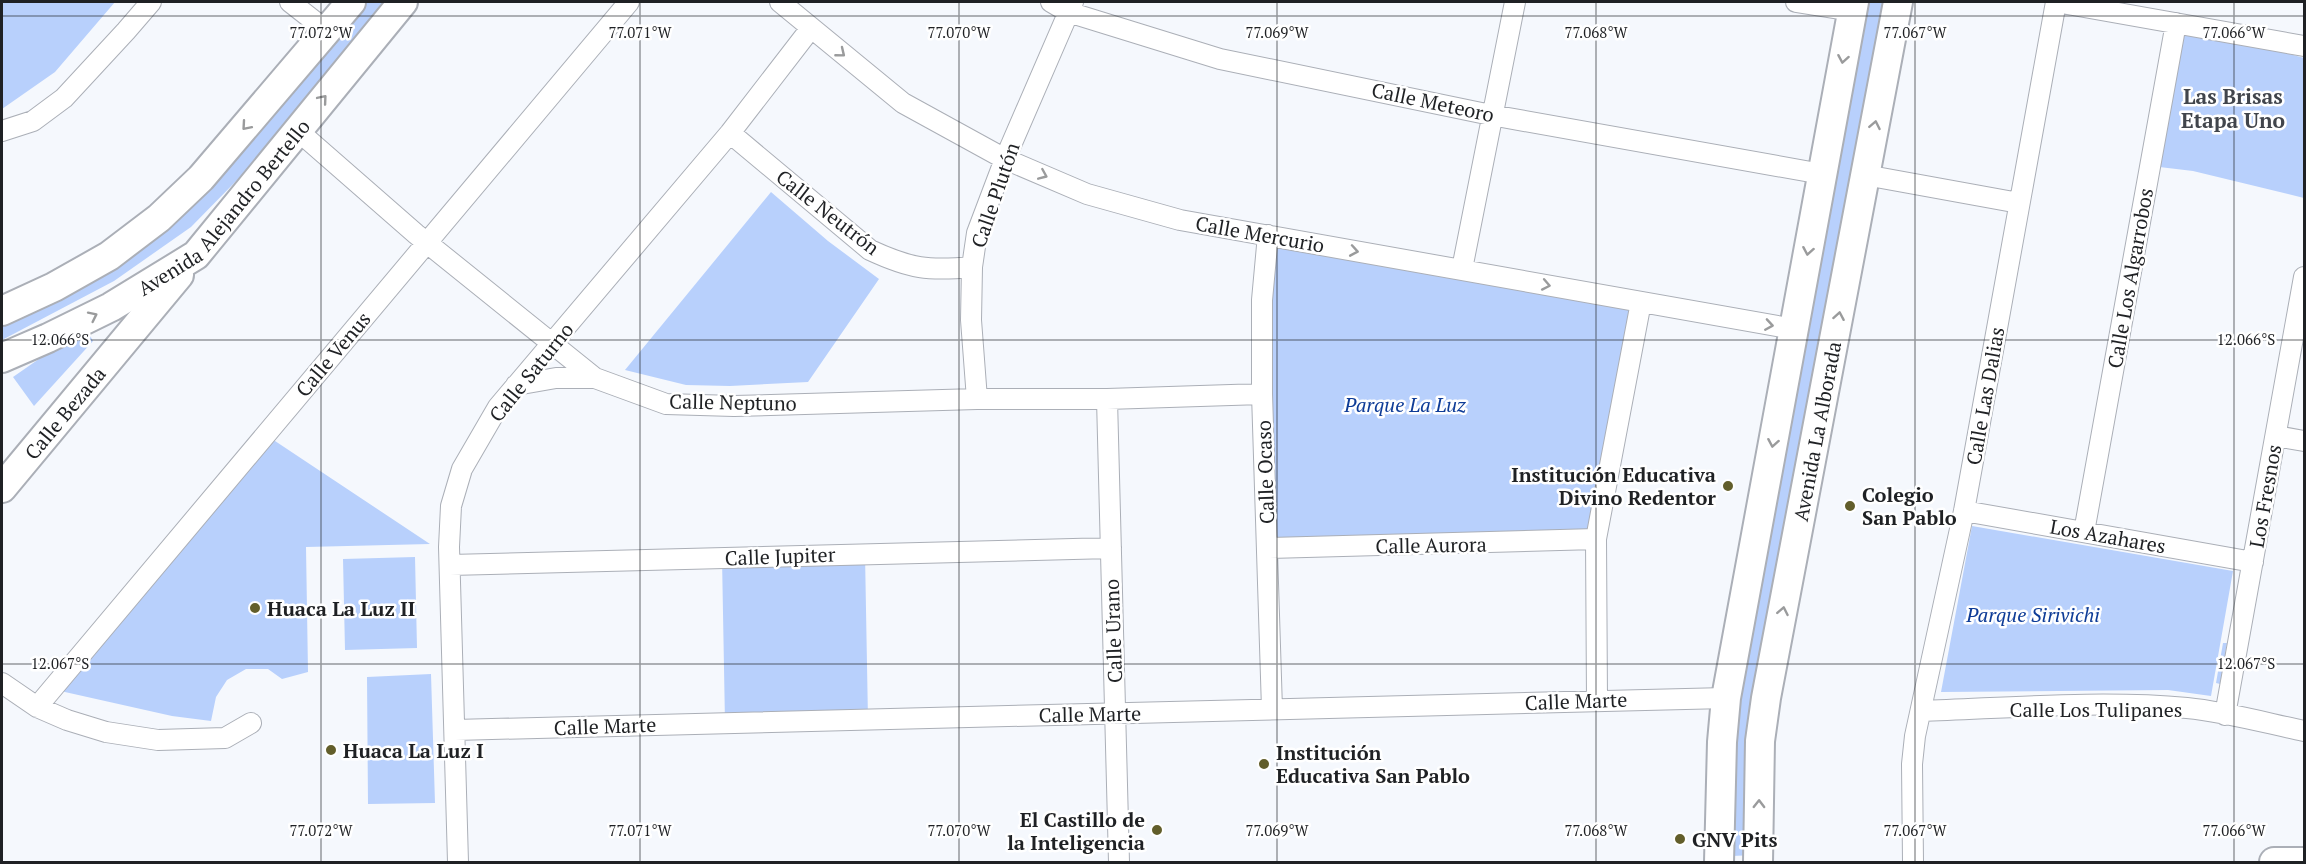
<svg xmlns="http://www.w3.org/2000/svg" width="2306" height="864" font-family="'PT Serif',serif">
<rect width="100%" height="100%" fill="#f5f8fd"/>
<path fill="#b8d0fc" d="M 2,2 L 115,2 L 55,72 L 2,109 Z
M 357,2 L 383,2 L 243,174 L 191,227 L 114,281 L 2,340 L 2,312 L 152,238 Z
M 1866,2 L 1890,2 L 1754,855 L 1732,856 L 1737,700 Z
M 2176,23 L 2304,58 L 2304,198 L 2193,171 L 2151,166 Z
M 771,192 L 828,241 L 879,279 L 808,382 L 730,386 L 686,385 L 625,370 Z
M 1268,235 L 1641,302 L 1596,539 L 1267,548 Z
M 85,327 L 93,341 L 34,406 L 13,377 Z
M 272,439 L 430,544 L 306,547 L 308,672 L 282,679 L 268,669 L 246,669 L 227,680 L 216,697 L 211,721 L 172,716 L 56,690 Z
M 1972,526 L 2233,571 L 2211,696 L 2168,690 L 1941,692 Z
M 865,554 L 868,720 L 725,723 L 722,558 Z
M 415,557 L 417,648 L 345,650 L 343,559 Z
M 2223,643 L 2227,643 L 2220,684 L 2216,683 Z
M 431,674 L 435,803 L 368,804 L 367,677 Z"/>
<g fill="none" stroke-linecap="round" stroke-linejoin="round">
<g stroke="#abafb7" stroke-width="22">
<path id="street" d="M 290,2 L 327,31
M 780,2 L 903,103 L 1005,159 L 1087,194 L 1180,220 L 1794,329
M 1051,2 L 1068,12 L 1220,59 L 1491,115 L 1822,174
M 1796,2 L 1852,11
M 2056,2 L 2304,46
M 297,130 L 416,234 L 595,378 L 666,404 L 734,406 L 977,399 L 1107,399 L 1262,394
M 2,131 L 33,121 L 64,98 L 126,31 L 151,2
M 730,133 L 870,250 C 911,269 928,271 972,267
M 1865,175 L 2019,203
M 1268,235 L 1262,300 L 1262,394 L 1272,709
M 1462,269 L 1515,2
M 516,385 L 556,378 L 595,378
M 977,399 L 971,320 L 972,267 L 977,233 L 1005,159 L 1073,2
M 1107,399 L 1119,862
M 2276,436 L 2304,441
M 1964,511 L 2253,562
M 2084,532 L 2176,23
M 1267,548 L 1596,539
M 450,565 L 1111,548
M 2,683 L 37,707 L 67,720 L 106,732 L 158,740 L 225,738 L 251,723
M 1597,701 L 1596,539 L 1641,302
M 37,707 L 629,2
M 1921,711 C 2009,708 2100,700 2187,708 C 2227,712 2266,723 2304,731
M 2225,715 L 2304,277
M 455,730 L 1726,698
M 458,862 L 449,547 L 451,506 L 462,469 L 498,407 L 730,133 L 811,28
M 1913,862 L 1912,764 L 1915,736 L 1964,511 L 2056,2"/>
</g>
<g stroke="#abafb7" stroke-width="32">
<g id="secondary">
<path d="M 2,311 L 54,287 L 109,256 L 159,218 L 201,178 L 351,2"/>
<path id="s1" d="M 2,358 L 48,338 L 111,307 L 196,255 L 403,2"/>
<path id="s2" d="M 2,488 L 179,275"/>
<path d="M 1719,862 L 1722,742 L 1726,698 L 1854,2"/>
<path id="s3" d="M 1758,862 L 1760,741 L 1766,698 L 1898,2"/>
<path d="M 2274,862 L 2304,862"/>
</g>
</g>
<use href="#street" stroke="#fff" stroke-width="20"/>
<use href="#secondary" stroke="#fff" stroke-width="28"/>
</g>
<defs><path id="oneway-chevron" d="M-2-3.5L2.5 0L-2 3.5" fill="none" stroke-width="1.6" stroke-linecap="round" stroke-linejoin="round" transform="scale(1.5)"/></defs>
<g stroke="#9a9b9c">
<use href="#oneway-chevron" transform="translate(841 53) rotate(39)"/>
<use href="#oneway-chevron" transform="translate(1843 59) rotate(100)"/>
<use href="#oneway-chevron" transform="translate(323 99) rotate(-50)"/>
<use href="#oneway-chevron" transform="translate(1875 125) rotate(-79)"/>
<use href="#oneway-chevron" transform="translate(246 126) rotate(131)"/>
<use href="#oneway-chevron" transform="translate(1043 175) rotate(23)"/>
<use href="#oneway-chevron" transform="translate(1354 251) rotate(10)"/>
<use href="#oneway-chevron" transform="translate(1808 251) rotate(100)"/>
<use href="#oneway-chevron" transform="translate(1546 285) rotate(11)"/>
<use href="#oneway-chevron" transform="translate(93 316) rotate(-26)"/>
<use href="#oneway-chevron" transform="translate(1839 316) rotate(-80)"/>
<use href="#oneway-chevron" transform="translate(1769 325) rotate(9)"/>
<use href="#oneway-chevron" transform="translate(1773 443) rotate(100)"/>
<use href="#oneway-chevron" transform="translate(1783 611) rotate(-79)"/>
<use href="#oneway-chevron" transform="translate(1759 804) rotate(-89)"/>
</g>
<path fill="none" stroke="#1f2124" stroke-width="1.5" stroke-opacity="0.45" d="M 2,2 L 2,862M 321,2 L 321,862M 640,2 L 640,862M 959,2 L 959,862M 1277,2 L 1277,862M 1596,2 L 1596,862M 1915,2 L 1915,862M 2234,2 L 2234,862M 2,16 L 2304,16M 2,340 L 2304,340M 2,664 L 2304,664"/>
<g fill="#625e2b" stroke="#fff" stroke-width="2">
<circle cx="1728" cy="486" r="6"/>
<circle cx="1850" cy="506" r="6"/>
<circle cx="255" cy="608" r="6"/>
<circle cx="331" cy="750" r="6"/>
<circle cx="1264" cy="764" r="6"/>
<circle cx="1157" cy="830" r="6"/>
<circle cx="1680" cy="839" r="6"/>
</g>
<g text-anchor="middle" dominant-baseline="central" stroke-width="5" stroke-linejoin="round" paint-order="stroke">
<g font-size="20" fill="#1f2124" stroke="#fff">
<text transform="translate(1433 102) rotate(12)">Calle Meteoro</text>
<text transform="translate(995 195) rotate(-71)">Calle Plutón</text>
<text stroke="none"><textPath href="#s1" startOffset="273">Avenida Alejandro Bertello</textPath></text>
<text transform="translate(828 212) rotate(38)">Calle Neutrón</text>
<text transform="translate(1260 234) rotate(10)">Calle Mercurio</text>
<text transform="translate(2130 278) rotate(-80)">Calle Los Algarrobos</text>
<text transform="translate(333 354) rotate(-50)">Calle Venus</text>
<text transform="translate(531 372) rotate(-51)">Calle Saturno</text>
<text transform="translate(1985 396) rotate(-80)">Calle Las Dalias</text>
<text transform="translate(733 402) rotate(1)">Calle Neptuno</text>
<text stroke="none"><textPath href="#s2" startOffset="98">Calle Bezada</textPath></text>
<text stroke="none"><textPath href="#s3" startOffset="436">Avenida La Alborada</textPath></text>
<text transform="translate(1265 472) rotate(-92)">Calle Ocaso</text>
<text transform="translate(2265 496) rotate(-80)">Los Fresnos</text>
<text transform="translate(2108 536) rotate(10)">Los Azahares</text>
<text transform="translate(1431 545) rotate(-1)">Calle Aurora</text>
<text transform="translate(780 556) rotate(-2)">Calle Jupiter</text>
<text transform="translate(1113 631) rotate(-92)">Calle Urano</text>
<text transform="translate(1576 701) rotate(-2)">Calle Marte</text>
<text x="2096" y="709">Calle Los Tulipanes</text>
<text transform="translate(1090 714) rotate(-1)">Calle Marte</text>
<text transform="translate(605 726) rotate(-2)">Calle Marte</text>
</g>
<g font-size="20" font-style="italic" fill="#0e3c97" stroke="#fff">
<text x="1405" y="404">Parque La Luz</text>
<text x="2033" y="614">Parque Sirivichi</text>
</g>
<g font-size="20" font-weight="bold" fill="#1f2124" stroke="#fff" text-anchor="start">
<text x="1716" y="474" text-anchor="end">Institución Educativa<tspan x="1716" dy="23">Divino Redentor</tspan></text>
<text x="1862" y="494">Colegio<tspan x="1862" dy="23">San Pablo</tspan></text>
<text x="267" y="608">Huaca La Luz II</text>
<text x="343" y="750">Huaca La Luz I</text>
<text x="1276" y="752">Institución<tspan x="1276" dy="23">Educativa San Pablo</tspan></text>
<text x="1145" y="819" text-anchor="end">El Castillo de<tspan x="1145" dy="23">la Inteligencia</tspan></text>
<text x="1692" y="839">GNV Pits</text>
</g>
<g font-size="21" font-weight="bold" fill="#41454c" stroke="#fff">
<text x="2233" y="96">Las Brisas<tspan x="2233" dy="24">Etapa Uno</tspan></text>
</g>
</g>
<g font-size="15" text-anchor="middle" fill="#1f2124" stroke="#fff" stroke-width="5" stroke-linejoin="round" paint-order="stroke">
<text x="321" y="38">77.072°W</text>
<text x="640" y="38">77.071°W</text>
<text x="959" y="38">77.070°W</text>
<text x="1277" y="38">77.069°W</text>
<text x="1596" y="38">77.068°W</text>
<text x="1915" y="38">77.067°W</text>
<text x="2234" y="38">77.066°W</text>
<text x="60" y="345">12.066°S</text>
<text x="2246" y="345">12.066°S</text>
<text x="60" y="669">12.067°S</text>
<text x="2246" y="669">12.067°S</text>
<text x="321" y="836">77.072°W</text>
<text x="640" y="836">77.071°W</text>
<text x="959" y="836">77.070°W</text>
<text x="1277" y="836">77.069°W</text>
<text x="1596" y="836">77.068°W</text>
<text x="1915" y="836">77.067°W</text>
<text x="2234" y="836">77.066°W</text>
</g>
<rect width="2306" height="864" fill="none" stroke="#1f2124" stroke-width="6"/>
</svg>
